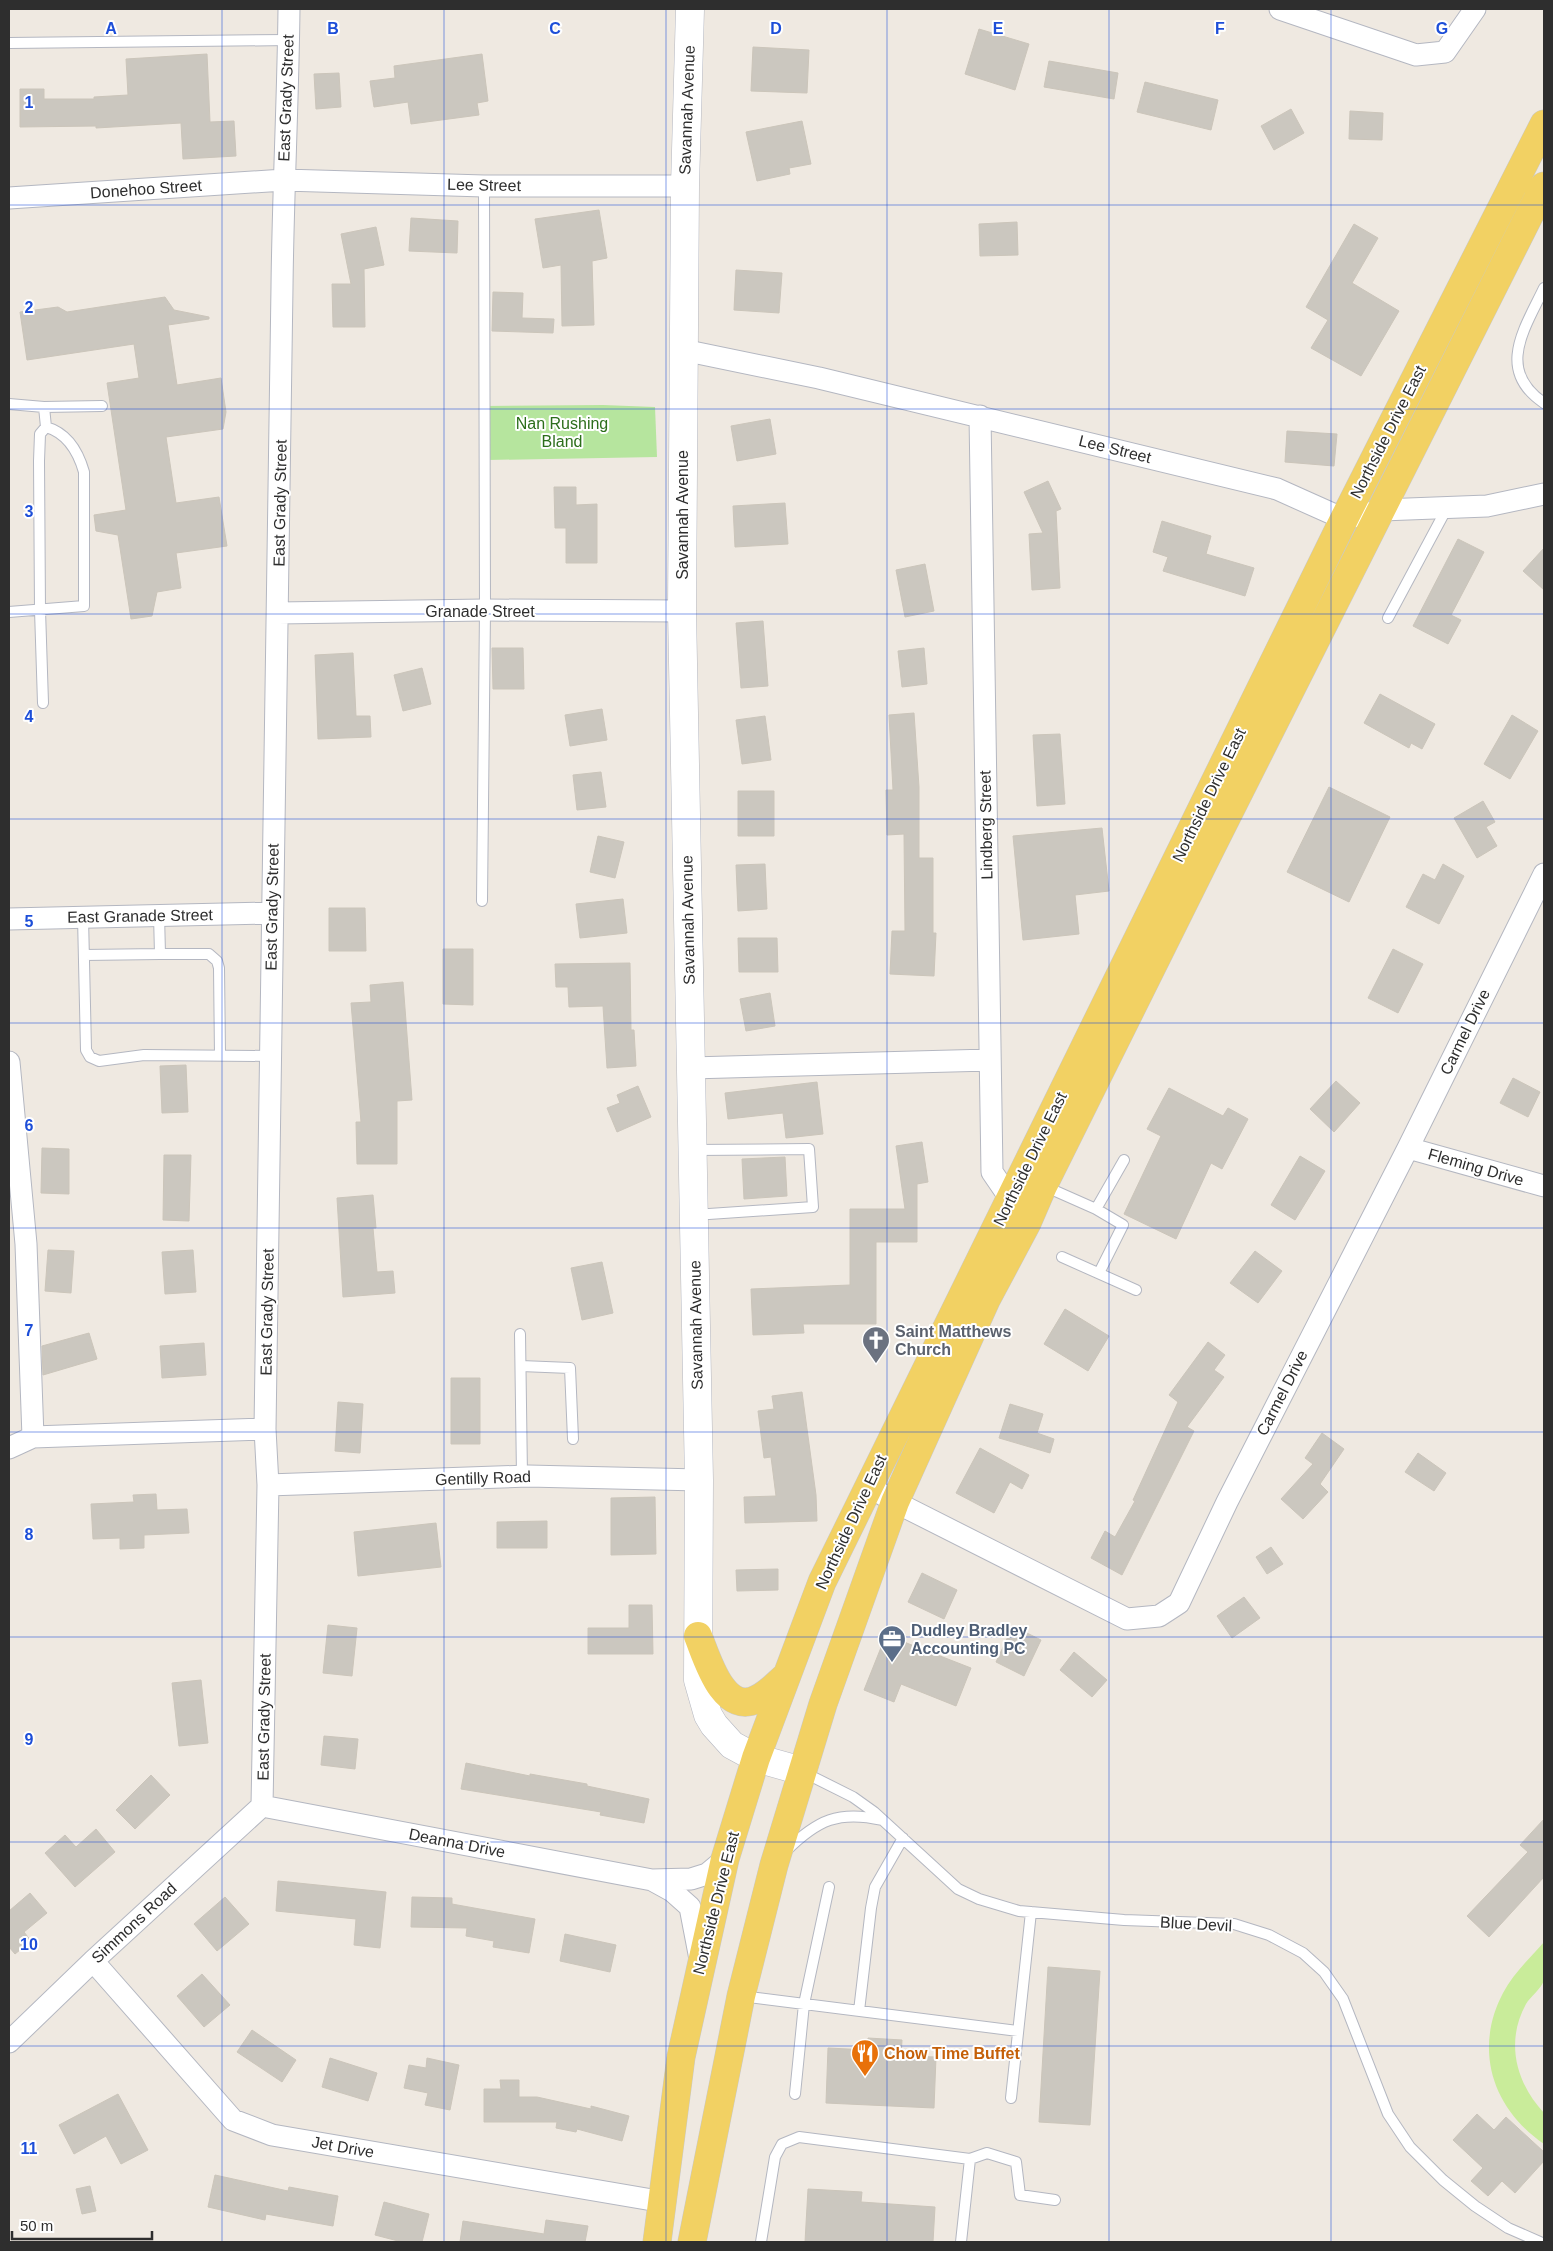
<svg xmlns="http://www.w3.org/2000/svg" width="1553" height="2251" font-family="Helvetica,sans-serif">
<rect width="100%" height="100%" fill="#efe9e1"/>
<path fill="#b6e59e" d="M 603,405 L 655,407 L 657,457 L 488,460 L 485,406 Z"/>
<path fill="#c9ec9a" d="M 1544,1942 C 1544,1953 1547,1969 1544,1980 C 1542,1988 1530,1997 1526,2004 C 1505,2042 1516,2083 1544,2113 L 1544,2144 C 1493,2109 1473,2050 1503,1993 C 1513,1974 1530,1958 1544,1942 Z"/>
<path fill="#cbc7bf" stroke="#cbc5ba" d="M 979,29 L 1029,44 L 1015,90 L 965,74 Z
M 753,47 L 809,50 L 807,93 L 751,91 Z
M 207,54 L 210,122 L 234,121 L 236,156 L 183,159 L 181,123 L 96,128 L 96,126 L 20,127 L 20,89 L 44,89 L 44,99 L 94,99 L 94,97 L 128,95 L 126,59 Z
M 482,54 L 488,101 L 477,103 L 479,115 L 411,124 L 408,102 L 374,107 L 370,81 L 395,78 L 394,66 Z
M 1049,61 L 1118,73 L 1114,99 L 1044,87 Z
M 339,73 L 341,107 L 316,109 L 314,74 Z
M 1145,82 L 1218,100 L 1211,130 L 1137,112 Z
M 1291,109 L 1304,133 L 1274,150 L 1261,126 Z
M 1350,111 L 1383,113 L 1382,140 L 1349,139 Z
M 802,121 L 811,164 L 789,168 L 790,174 L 757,181 L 746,132 Z
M 599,210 L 607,258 L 592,261 L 594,325 L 562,326 L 561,265 L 543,268 L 535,219 Z
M 411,218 L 458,221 L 457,253 L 409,251 Z
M 1017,222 L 1018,255 L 980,256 L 979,224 Z
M 1354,224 L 1378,238 L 1352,283 L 1399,311 L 1361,376 L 1311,348 L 1328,320 L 1306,307 Z
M 376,227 L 384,265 L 364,269 L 365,327 L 333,327 L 332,284 L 351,284 L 341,234 Z
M 736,270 L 782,273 L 779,313 L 734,310 Z
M 493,292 L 523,293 L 522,318 L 554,319 L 553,333 L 492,331 Z
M 165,297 L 174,310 L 209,317 L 209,319 L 168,325 L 177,385 L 221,378 L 226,412 L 223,429 L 166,437 L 176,503 L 219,497 L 227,546 L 176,553 L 181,588 L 157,592 L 152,616 L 131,619 L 118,535 L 96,531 L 94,515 L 126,510 L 107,383 L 139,378 L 134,344 L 27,360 L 20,312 L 58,307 L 67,312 Z
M 770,419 L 776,454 L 737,461 L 731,426 Z
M 1287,431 L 1337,434 L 1334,466 L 1285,462 Z
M 1048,481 L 1061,509 L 1056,511 L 1060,588 L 1032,590 L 1029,534 L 1043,533 L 1024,492 Z
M 554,487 L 576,487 L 576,505 L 597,504 L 597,563 L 566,563 L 566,528 L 555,528 Z
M 785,503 L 788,544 L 735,547 L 733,506 Z
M 1162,521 L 1211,536 L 1206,554 L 1254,568 L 1245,596 L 1163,571 L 1168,557 L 1153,552 Z
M 1458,539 L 1484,552 L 1451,615 L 1461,620 L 1448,644 L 1413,626 Z
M 1544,548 L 1544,590 L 1523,571 Z
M 925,564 L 934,611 L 905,617 L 896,570 Z
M 763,621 L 768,686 L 741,688 L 736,623 Z
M 492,648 L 523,648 L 524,689 L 493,689 Z
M 924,648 L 927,684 L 902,687 L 898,651 Z
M 353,653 L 356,716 L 370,716 L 371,737 L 318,739 L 315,655 Z
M 422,668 L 431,704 L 403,711 L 394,675 Z
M 1380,694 L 1435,724 L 1422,749 L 1411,743 L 1409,748 L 1364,723 Z
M 602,709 L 607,740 L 570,746 L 565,715 Z
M 914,713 L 919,787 L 919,858 L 933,858 L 933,933 L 936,933 L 934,976 L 890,974 L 892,931 L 905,931 L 904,834 L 887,835 L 886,790 L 893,790 L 889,715 Z
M 1512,715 L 1538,731 L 1510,779 L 1484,764 Z
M 765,716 L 771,760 L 742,764 L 736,720 Z
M 1060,734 L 1065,804 L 1037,806 L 1033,735 Z
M 601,772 L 606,807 L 577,810 L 573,775 Z
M 1329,787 L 1390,817 L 1349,902 L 1287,872 Z
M 738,791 L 774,791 L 774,836 L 738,836 Z
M 1483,801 L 1495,822 L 1486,827 L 1497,846 L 1477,858 L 1454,818 Z
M 1102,828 L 1109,891 L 1075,895 L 1079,934 L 1023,940 L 1013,836 Z
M 598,836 L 624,842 L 615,878 L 590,872 Z
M 765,864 L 767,909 L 738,911 L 736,865 Z
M 1443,864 L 1464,876 L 1439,924 L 1406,907 L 1423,874 L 1435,880 Z
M 623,899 L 627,933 L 580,938 L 576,904 Z
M 329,908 L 365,908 L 366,951 L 329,951 Z
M 738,938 L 777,938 L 778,972 L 739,972 Z
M 443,949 L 473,949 L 473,1005 L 443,1004 Z
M 1393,949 L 1423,964 L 1398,1013 L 1368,998 Z
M 630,963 L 631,1030 L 634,1030 L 636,1066 L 607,1068 L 603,1006 L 569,1007 L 568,987 L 556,987 L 555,964 Z
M 403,982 L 412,1100 L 397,1101 L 397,1164 L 357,1164 L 356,1122 L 361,1122 L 351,1003 L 371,1002 L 370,985 Z
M 770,993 L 775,1026 L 746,1031 L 740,999 Z
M 186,1065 L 188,1112 L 162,1113 L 160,1066 Z
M 1513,1078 L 1540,1092 L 1528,1117 L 1500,1103 Z
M 1336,1081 L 1360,1103 L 1334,1132 L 1310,1109 Z
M 817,1082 L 823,1134 L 786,1138 L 783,1113 L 728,1119 L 725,1093 Z
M 638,1086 L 651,1117 L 617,1132 L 607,1108 L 620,1103 L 617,1095 Z
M 1169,1088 L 1223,1116 L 1228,1108 L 1248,1119 L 1222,1169 L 1211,1163 L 1176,1239 L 1124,1214 L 1161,1136 L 1147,1129 Z
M 922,1142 L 928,1182 L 917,1184 L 917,1242 L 876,1242 L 876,1324 L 803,1324 L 804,1333 L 753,1335 L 751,1289 L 850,1285 L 850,1209 L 905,1209 L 896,1146 Z
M 42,1148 L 69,1149 L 69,1194 L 41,1193 Z
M 164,1155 L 191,1155 L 189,1221 L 163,1220 Z
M 1300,1156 L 1325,1171 L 1295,1220 L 1271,1205 Z
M 785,1157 L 787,1196 L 744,1199 L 742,1159 Z
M 373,1195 L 376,1228 L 373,1228 L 377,1272 L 393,1271 L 395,1293 L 343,1297 L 337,1198 Z
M 48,1250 L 74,1251 L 71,1293 L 45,1291 Z
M 193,1250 L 196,1292 L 165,1294 L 162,1252 Z
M 1255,1251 L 1282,1271 L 1258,1303 L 1230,1283 Z
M 602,1262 L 613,1313 L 582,1320 L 571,1268 Z
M 1065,1309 L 1109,1336 L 1088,1371 L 1044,1344 Z
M 89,1333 L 97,1359 L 43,1375 L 42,1346 Z
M 1208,1342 L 1225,1355 L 1214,1370 L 1224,1377 L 1187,1427 L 1194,1431 L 1122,1575 L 1091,1558 L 1105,1531 L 1115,1537 L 1135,1501 L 1133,1500 L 1178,1402 L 1169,1395 Z
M 204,1343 L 206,1375 L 162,1378 L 160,1346 Z
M 451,1378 L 480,1378 L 480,1444 L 451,1444 Z
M 802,1392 L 816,1495 L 817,1521 L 745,1523 L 744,1497 L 776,1496 L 771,1457 L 764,1458 L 758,1411 L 774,1409 L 772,1396 Z
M 338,1402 L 363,1404 L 360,1453 L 335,1451 Z
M 1010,1404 L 1043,1414 L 1037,1433 L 1054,1439 L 1050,1453 L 999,1438 Z
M 1322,1433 L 1344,1449 L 1320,1484 L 1328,1492 L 1303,1519 L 1281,1499 L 1313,1464 L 1305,1458 Z
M 980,1448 L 1029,1475 L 1022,1489 L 1010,1482 L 994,1513 L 956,1493 Z
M 1418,1453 L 1446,1473 L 1434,1491 L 1405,1472 Z
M 156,1494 L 157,1510 L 187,1509 L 189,1533 L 144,1535 L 144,1548 L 120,1549 L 120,1538 L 93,1539 L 91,1504 L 134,1502 L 133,1495 Z
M 655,1497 L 656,1554 L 611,1555 L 611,1498 Z
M 547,1521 L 547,1548 L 497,1548 L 497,1522 Z
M 436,1523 L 441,1567 L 358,1576 L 354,1532 Z
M 1271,1547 L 1283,1564 L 1267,1574 L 1256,1557 Z
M 778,1569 L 778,1590 L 737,1591 L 736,1570 Z
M 922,1573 L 957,1590 L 944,1619 L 908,1602 Z
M 1244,1597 L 1260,1618 L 1232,1638 L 1217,1616 Z
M 629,1605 L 652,1605 L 653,1654 L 588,1654 L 588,1628 L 629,1628 Z
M 328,1625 L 357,1628 L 352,1676 L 323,1673 Z
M 1013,1626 L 1041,1640 L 1024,1676 L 996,1662 Z
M 886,1635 L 971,1668 L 956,1706 L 901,1684 L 894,1702 L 864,1690 Z
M 1074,1652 L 1107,1680 L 1092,1697 L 1060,1670 Z
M 201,1680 L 208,1743 L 179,1746 L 172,1683 Z
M 324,1736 L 358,1739 L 355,1769 L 321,1765 Z
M 466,1763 L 530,1776 L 530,1774 L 587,1784 L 587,1786 L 649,1799 L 644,1823 L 600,1815 L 601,1812 L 461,1789 Z
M 151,1775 L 170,1795 L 135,1829 L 116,1810 Z
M 1544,1819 L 1544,1877 L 1489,1937 L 1467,1916 L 1528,1852 L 1520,1845 Z
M 96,1829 L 115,1852 L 75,1887 L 45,1853 L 65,1835 L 76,1847 Z
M 278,1881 L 386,1892 L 380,1948 L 354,1945 L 356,1919 L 276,1911 Z
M 30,1893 L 47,1913 L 24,1932 L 31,1941 L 15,1954 L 9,1947 L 9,1911 Z
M 225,1897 L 249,1924 L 217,1951 L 194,1924 Z
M 412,1897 L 452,1898 L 452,1904 L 535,1919 L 529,1953 L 493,1947 L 494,1941 L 466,1936 L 467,1928 L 411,1927 Z
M 565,1934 L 616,1945 L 610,1972 L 560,1961 Z
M 1048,1967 L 1100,1971 L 1090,2125 L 1039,2122 Z
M 202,1974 L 230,2005 L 204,2027 L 177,1996 Z
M 252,2030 L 296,2060 L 282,2082 L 237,2052 Z
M 868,2038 L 902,2040 L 901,2056 L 936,2057 L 934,2108 L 826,2103 L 828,2048 L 868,2050 Z
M 330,2058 L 377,2073 L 368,2101 L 322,2087 Z
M 427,2058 L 459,2065 L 450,2110 L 425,2105 L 428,2093 L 404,2088 L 409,2065 L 426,2068 Z
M 500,2080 L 519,2080 L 519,2097 L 537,2097 L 591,2109 L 591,2106 L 629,2116 L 622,2141 L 577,2129 L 576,2132 L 556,2128 L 557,2122 L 484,2122 L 484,2089 L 501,2089 Z
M 118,2094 L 148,2150 L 121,2164 L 106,2136 L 74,2154 L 59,2125 Z
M 1477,2114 L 1494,2130 L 1506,2117 L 1544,2152 L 1544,2161 L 1515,2193 L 1502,2181 L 1488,2196 L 1471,2181 L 1483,2168 L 1453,2140 Z
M 215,2175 L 288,2191 L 289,2187 L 338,2196 L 333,2226 L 266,2214 L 265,2220 L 208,2207 Z
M 90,2186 L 96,2211 L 82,2214 L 76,2189 Z
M 808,2189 L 862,2192 L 861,2202 L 935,2207 L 933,2242 L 805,2242 Z
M 384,2202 L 429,2214 L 422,2242 L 402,2242 L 375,2235 Z
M 546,2220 L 588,2226 L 585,2242 L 460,2242 L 463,2221 L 544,2234 Z"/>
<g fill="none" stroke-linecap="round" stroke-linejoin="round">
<g stroke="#b4b7c1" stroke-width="12">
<path id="lane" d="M 9,43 L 289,40
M 1544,288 C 1525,328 1495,370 1544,403
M 9,404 L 44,407
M 46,427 L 44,407 L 102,406
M 9,612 L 84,606 L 84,472 C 78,451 67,433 46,427 L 40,434 L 39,461 L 40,610 L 43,703
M 1388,618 L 1447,508
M 482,901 L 485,610 L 484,186
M 83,917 L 86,1050 L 90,1057 L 99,1061 L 144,1055 L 270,1056
M 160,954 L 209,954 L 217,961 L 219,968 L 220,1055
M 84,955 L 160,954 L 159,915
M 693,1150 L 809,1149 L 813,1207 L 694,1215
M 1044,1186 L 1096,1209 L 1124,1160
M 1096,1209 L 1123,1225 L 1099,1273
M 1062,1257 L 1136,1290
M 520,1334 L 522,1476
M 521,1366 L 570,1368 L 573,1439
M 803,1772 L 853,1797 L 874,1812 L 958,1889 L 979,1899 L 1019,1911 L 1124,1920 L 1234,1924 L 1269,1935 L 1303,1953 L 1324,1972 L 1343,1999 L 1388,2114 L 1410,2147 L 1443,2180 L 1475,2206 L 1508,2228 L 1540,2242
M 786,1851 C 817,1820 839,1810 882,1820
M 741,1996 L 1018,2031
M 859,2011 L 871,1908 L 875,1887 L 903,1838
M 795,2094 L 804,2004 L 829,1887
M 1011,2098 L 1031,1912
M 970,2159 L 987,2153 L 1016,2162 L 1020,2195 L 1055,2200
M 761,2242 L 775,2157 L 782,2144 L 799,2137 L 970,2159 L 961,2242"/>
</g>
<g stroke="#b4b7c1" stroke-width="23">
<path id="street" d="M 1280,9 L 1416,55 L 1445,52 L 1475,9
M 9,198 L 284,180 L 484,186 L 685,186
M 683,350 L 819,378 L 1277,489 L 1344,519 L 1382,510 L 1487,506 L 1544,494
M 980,416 L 992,1172 L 1018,1210
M 278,613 L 485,610 L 682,611
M 9,919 L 271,913
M 9,1062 L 26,1244 L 33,1437
M 691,1068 L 990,1060
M 1408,1148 L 1544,1186
M 9,1448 L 33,1437 L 265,1429
M 268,1485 L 528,1476 L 699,1480
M 868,1486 L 895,1502 L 1127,1619 L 1159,1616 L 1179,1603 L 1227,1502 L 1408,1148 L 1544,874
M 262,1806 L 268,1485 L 265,1429 C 270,1048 277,668 282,287 C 283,194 288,101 289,9
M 262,1806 L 652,1880 L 691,1879 L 707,1874 L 725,1859
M 652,1880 L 672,1891 L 690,1907 L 700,1959
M 93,1961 L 233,2120 L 272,2135 L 664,2202
M 9,2042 L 93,1961 L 262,1806"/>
</g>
<g stroke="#b4b7c1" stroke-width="29">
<path id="secondary" d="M 690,9 L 685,186 L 682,611 L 699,1480 L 698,1680 L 708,1715 L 714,1725 L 732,1745 L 756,1758 L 802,1771"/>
</g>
<g stroke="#c9c9c9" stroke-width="29">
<path id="primary" d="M 698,1636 C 707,1658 723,1716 757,1699 C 768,1694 776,1685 785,1677
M 657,2242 L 681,2057 L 725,1859 L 756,1758 L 822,1582 L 1344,519 L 1544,124
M 692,2242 L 741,1996 L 774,1865 L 823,1704 L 895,1502 L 986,1300 L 1027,1223 L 1043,1186 L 1210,850 L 1544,186"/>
</g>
<use href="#lane" stroke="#fff" stroke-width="10"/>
<use href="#street" stroke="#fff" stroke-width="21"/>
<use href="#secondary" stroke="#fff" stroke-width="28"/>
<use href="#primary" stroke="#f2d163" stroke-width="28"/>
</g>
<path fill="none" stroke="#1d4ed8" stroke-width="1" stroke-opacity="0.55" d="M 222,9 L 222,2242M 444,9 L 444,2242M 666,9 L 666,2242M 887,9 L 887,2242M 1109,9 L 1109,2242M 1331,9 L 1331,2242M 9,205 L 1544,205M 9,409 L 1544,409M 9,614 L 1544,614M 9,819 L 1544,819M 9,1023 L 1544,1023M 9,1228 L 1544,1228M 9,1432 L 1544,1432M 9,1637 L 1544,1637M 9,1842 L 1544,1842M 9,2046 L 1544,2046"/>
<defs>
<g id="church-pin" transform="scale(1.4375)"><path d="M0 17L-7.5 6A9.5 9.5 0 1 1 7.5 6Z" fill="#6b7280" stroke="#fff"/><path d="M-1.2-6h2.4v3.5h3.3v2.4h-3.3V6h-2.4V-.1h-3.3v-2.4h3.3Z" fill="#fff"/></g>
<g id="office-pin" transform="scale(1.4375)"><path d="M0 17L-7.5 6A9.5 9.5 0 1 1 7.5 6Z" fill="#5c6f8a" stroke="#fff"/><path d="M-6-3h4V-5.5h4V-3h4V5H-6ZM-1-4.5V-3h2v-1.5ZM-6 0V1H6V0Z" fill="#fff"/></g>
<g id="restaurant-pin" transform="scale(1.4375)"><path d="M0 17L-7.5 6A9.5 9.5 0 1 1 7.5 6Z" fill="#e8710a" stroke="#fff"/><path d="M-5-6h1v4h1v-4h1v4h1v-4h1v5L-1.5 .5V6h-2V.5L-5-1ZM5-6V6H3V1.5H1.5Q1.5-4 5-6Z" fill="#fff"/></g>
</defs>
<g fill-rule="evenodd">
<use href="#church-pin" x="876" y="1340"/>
<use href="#office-pin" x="892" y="1639"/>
<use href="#restaurant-pin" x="865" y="2053"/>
</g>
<g text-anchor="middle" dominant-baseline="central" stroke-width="4" stroke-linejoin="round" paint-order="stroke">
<g font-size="16" fill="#2e2e2e" stroke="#fff">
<text transform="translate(286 98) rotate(-88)">East Grady Street</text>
<text transform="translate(687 110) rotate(-88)">Savannah Avenue</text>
<text transform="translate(484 185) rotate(1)">Lee Street</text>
<text transform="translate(146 189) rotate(-4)">Donehoo Street</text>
<text transform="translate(1388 432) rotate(-63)">Northside Drive East</text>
<text transform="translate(1115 449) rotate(14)">Lee Street</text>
<text transform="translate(280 503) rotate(-89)">East Grady Street</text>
<text transform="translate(682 515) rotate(-90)">Savannah Avenue</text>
<text x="480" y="611">Granade Street</text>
<text transform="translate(1209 795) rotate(-64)">Northside Drive East</text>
<text transform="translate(986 825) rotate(-91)">Lindberg Street</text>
<text transform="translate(272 907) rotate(-89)">East Grady Street</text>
<text transform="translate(140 916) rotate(-1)">East Granade Street</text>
<text transform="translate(688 920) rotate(-91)">Savannah Avenue</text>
<text transform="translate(1465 1032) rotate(-64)">Carmel Drive</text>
<text transform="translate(1030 1159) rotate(-64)">Northside Drive East</text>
<text transform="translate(1476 1167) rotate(16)">Fleming Drive</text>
<text transform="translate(267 1312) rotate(-89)">East Grady Street</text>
<text transform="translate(696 1325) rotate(-91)">Savannah Avenue</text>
<text transform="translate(1282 1393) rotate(-63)">Carmel Drive</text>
<text transform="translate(483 1478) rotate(-2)">Gentilly Road</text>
<text transform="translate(851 1522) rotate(-65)">Northside Drive East</text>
<text transform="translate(264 1717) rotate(-89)">East Grady Street</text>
<text transform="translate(457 1843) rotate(11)">Deanna Drive</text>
<text transform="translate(716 1903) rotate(-76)">Northside Drive East</text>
<text transform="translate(134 1923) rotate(-43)">Simmons Road</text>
<text transform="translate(1196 1924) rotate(3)">Blue Devil</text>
<text transform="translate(343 2147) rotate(10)">Jet Drive</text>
</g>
<g font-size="16" fill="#2c6e1b" stroke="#fff">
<text x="562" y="423">Nan Rushing<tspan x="562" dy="18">Bland</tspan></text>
</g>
<g font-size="16" font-weight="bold" fill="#5b616d" stroke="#fff" text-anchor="start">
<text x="895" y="1331">Saint Matthews<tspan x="895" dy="18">Church</tspan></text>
</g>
<g font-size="16" font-weight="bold" fill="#4e5e75" stroke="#fff" text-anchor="start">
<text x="911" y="1630">Dudley Bradley<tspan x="911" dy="18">Accounting PC</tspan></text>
</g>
<g font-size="16" font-weight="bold" fill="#c56008" stroke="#fff" text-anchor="start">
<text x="884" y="2053">Chow Time Buffet</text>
</g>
</g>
<g font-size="16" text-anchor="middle" font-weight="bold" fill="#1d4ed8" stroke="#fff" stroke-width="4" stroke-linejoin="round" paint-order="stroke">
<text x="111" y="34">A</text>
<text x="333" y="34">B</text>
<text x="555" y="34">C</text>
<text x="776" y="34">D</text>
<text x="998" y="34">E</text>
<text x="1220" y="34">F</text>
<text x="1442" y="34">G</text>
<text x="29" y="108">1</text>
<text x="29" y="313">2</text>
<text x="29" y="517">3</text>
<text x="29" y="722">4</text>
<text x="29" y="927">5</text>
<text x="29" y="1131">6</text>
<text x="29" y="1336">7</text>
<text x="29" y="1540">8</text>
<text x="29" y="1745">9</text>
<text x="29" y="1950">10</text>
<text x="29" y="2154">11</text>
</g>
<rect width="1553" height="2251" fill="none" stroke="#2e2e2e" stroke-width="20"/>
<path d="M12 2231v8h140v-8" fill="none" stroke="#2e2e2e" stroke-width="2.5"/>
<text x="20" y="2231" font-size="15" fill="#2e2e2e" stroke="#ffffff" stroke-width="4" paint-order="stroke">50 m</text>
</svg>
